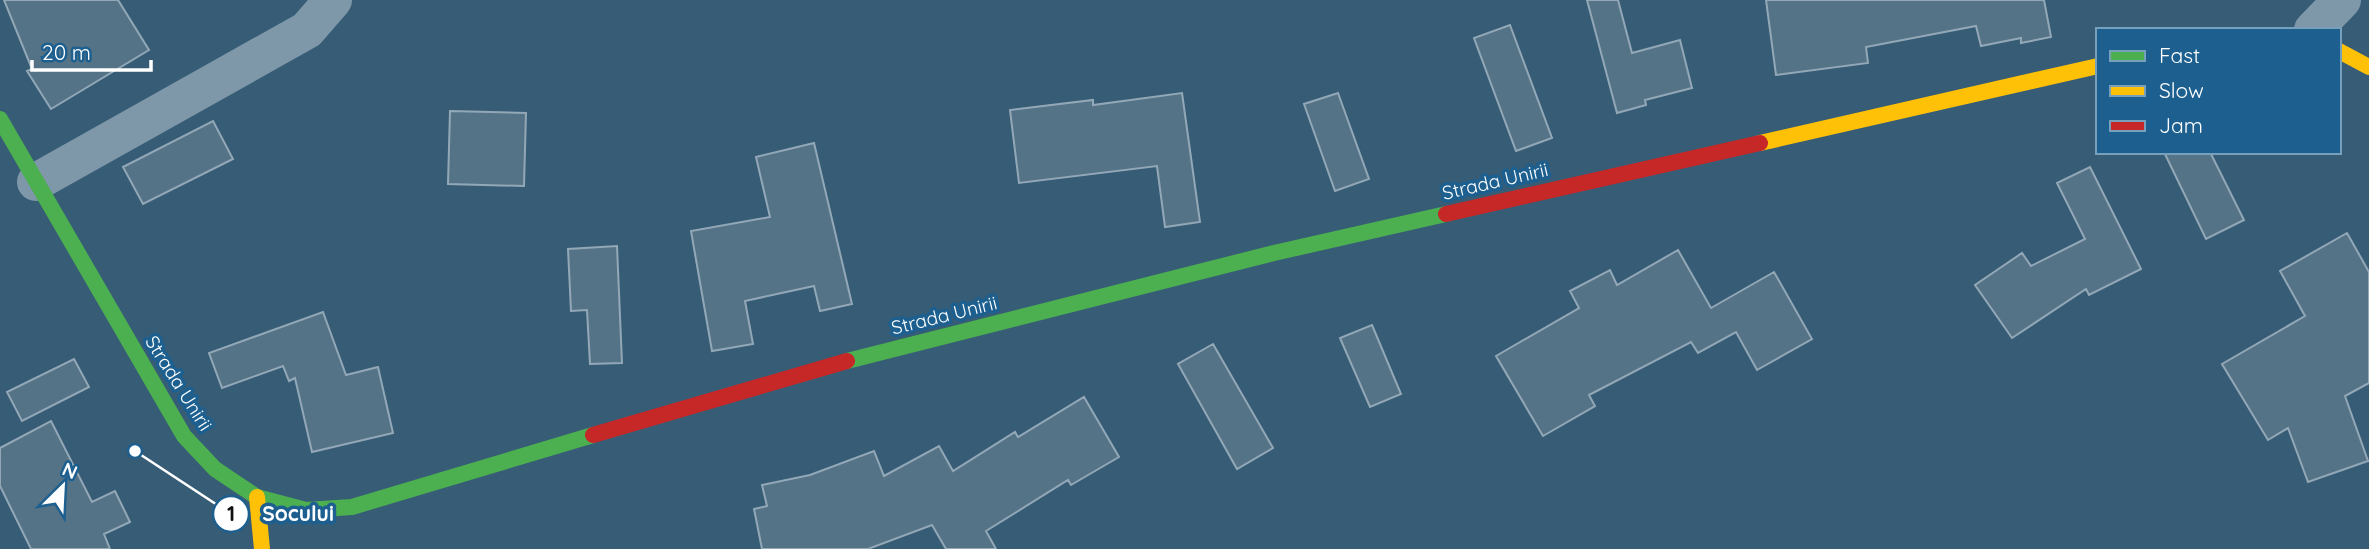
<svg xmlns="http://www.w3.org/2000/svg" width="2369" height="549" font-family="Quicksand,sans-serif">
<rect width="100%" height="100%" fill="#375c76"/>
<path fill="#557387" stroke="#93a8b7" stroke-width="2" d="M 4,0 L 118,0 L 149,50 L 51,109 L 27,71 L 32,69 Z
M 1587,0 L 1618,0 L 1632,53 L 1680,40 L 1692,88 L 1645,100 L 1646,105 L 1617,113 Z
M 1766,0 L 2044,0 L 2051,37 L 2021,43 L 2021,38 L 1981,46 L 1976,26 L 1866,47 L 1868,63 L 1776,75 Z
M 1510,25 L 1552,138 L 1516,151 L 1474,38 Z
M 1182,93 L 1200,222 L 1165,227 L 1157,166 L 1019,183 L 1010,110 L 1093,100 L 1093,105 Z
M 1338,93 L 1369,179 L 1335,191 L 1304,104 Z
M 450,111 L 526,113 L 524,186 L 448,184 Z
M 213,121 L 233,159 L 143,204 L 123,167 Z
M 814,143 L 852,304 L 820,311 L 814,286 L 745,301 L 753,344 L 712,351 L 691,231 L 770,217 L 756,157 Z
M 2164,152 L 2210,152 L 2244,220 L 2206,239 Z
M 2090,167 L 2141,269 L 2089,295 L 2086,289 L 2012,338 L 1975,285 L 2022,253 L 2031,266 L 2085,239 L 2057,183 Z
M 2347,233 L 2369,272 L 2369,383 L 2345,396 L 2368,461 L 2308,482 L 2288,428 L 2268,440 L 2222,364 L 2305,316 L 2280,271 Z
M 617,246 L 622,363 L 590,364 L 587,310 L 571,311 L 568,249 Z
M 1678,250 L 1711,308 L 1774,272 L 1812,339 L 1757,370 L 1736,332 L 1698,353 L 1691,342 L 1589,395 L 1595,406 L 1543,436 L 1496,356 L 1579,308 L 1570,291 L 1610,270 L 1617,285 Z
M 323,312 L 346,375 L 378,367 L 393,433 L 312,452 L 295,378 L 289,381 L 283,366 L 222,388 L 209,353 Z
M 1372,325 L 1401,394 L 1370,407 L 1340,338 Z
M 1213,344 L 1273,448 L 1237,469 L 1178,364 Z
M 74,359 L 89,387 L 22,421 L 7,392 Z
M 1084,397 L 1119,457 L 1071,485 L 1068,480 L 986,531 L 996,549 L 946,549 L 932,525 L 868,549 L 762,549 L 754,509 L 767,506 L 762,485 L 810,475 L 874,451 L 884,476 L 939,446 L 953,471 L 1015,432 L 1018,437 Z
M 51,421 L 92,502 L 115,491 L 130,522 L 104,534 L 110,549 L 31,549 L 0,486 L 0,448 Z"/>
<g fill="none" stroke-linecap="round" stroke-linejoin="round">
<path stroke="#7e98a9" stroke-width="38" d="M 2313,30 L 2342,0
M 36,182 L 307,30 L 333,0"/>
<path stroke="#4caf50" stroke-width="16" d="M 0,119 L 184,436 L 215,469 L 257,497 L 306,510 L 352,507 L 593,435
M 847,361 L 1274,253 L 1446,214"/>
<path stroke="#ffc107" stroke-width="16" d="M 2339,51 L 2369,67
M 1760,143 L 2098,66
M 257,497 L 262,549"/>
<path stroke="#c62828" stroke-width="16" d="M 1446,214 L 1760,143
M 593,435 L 847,361"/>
</g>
<g text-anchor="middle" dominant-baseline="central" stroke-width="7" stroke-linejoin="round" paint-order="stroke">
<g font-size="19" fill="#fff" stroke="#1d6090">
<text transform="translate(1495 181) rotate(-13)">Strada Unirii</text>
<text transform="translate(944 315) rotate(-14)">Strada Unirii</text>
<text transform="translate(179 383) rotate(58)">Strada Unirii</text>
</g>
</g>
<path fill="none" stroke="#fff" stroke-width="2.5" d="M135 451L231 514"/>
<g fill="#fff" stroke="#1d6090" stroke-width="2.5">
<circle cx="135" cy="451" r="7"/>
<circle cx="231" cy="514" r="18"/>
</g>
<g font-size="21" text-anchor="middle" font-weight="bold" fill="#111">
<text x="231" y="521">1</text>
</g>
<g font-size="21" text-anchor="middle" font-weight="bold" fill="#fff" stroke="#1d6090" stroke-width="7" stroke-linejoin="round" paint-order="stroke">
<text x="298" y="521">Socului</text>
</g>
<rect x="2096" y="28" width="245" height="126" fill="#1d6090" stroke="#77a0bc" stroke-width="2"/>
<rect x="2110" y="51" width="35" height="10" fill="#4caf50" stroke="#77a0bc" stroke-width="2"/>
<text x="2159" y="63" font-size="21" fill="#ffffff">Fast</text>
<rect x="2110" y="86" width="35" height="10" fill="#ffc107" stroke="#77a0bc" stroke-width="2"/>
<text x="2159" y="98" font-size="21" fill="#ffffff">Slow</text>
<rect x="2110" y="121" width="35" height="10" fill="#c62828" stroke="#77a0bc" stroke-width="2"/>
<text x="2159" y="133" font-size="21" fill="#ffffff">Jam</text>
<g transform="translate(63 486) rotate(24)" stroke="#1d6090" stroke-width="5" paint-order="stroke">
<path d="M0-5L12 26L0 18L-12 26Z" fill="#ffffff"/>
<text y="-10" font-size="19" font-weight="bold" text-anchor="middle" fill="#ffffff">N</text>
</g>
<path d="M32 60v10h119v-10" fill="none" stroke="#ffffff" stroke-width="3.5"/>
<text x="42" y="60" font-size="21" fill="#ffffff" stroke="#1d6090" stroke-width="5" paint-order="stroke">20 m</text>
</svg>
